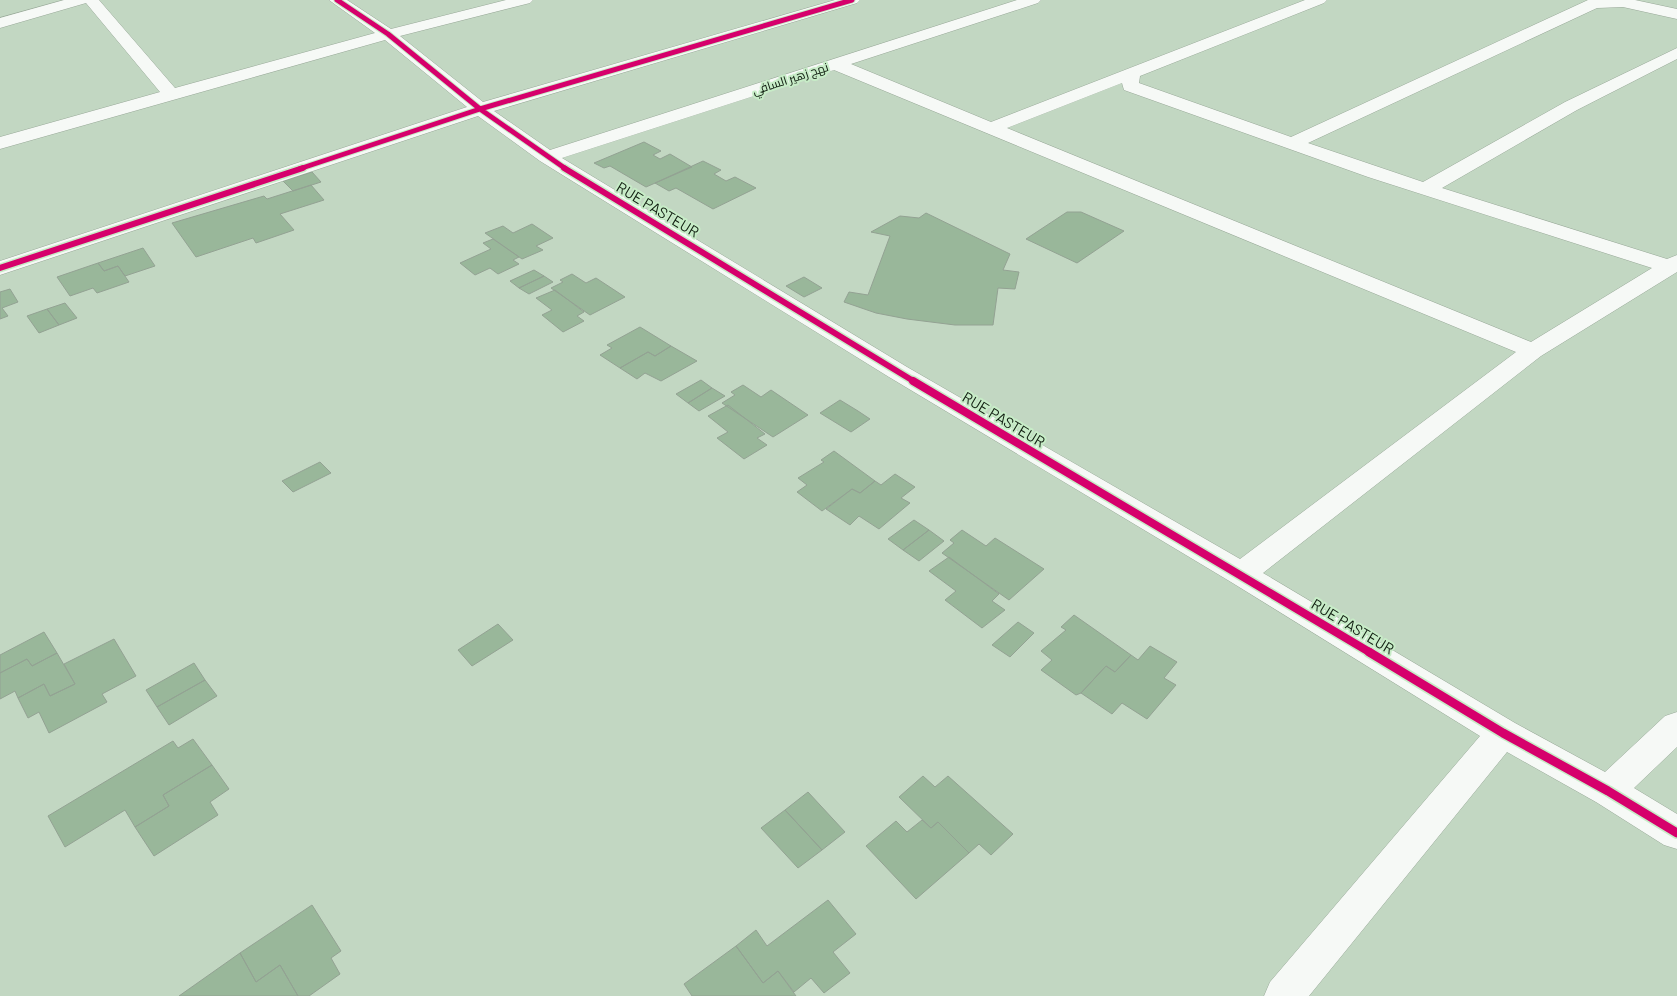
<svg xmlns="http://www.w3.org/2000/svg" width="1677" height="996" font-family="Barlow,Cairo,sans-serif">
<rect width="100%" height="100%" fill="#c2d7c2"/>
<path fill="#99b79a" stroke="#93a293" d="M 644,142 L 661,151 L 653,155 L 660,159 L 670,154 L 692,167 L 646,187 L 610,166 L 604,168 L 594,163 Z
M 703,161 L 721,170 L 714,174 L 726,181 L 735,177 L 756,188 L 713,209 L 676,188 L 669,191 L 655,183 Z
M 312,172 L 321,182 L 293,191 L 283,181 Z
M 311,185 L 324,200 L 280,214 L 294,230 L 256,243 L 253,238 L 196,257 L 172,223 L 264,196 L 267,199 Z
M 1067,212 L 1081,212 L 1124,231 L 1077,263 L 1026,239 Z
M 926,213 L 1010,254 L 1003,270 L 1019,272 L 1015,289 L 998,288 L 993,325 L 955,325 L 907,319 L 876,313 L 844,302 L 849,292 L 868,295 L 890,236 L 871,232 L 900,216 L 919,218 Z
M 532,224 L 553,238 L 536,246 L 543,250 L 522,259 L 485,233 L 503,226 L 513,233 Z
M 493,239 L 519,257 L 513,260 L 519,264 L 498,274 L 490,268 L 475,275 L 460,263 L 491,249 L 483,243 Z
M 143,248 L 155,266 L 125,276 L 118,266 L 104,271 L 98,263 Z
M 98,263 L 104,271 L 118,266 L 129,282 L 97,293 L 93,288 L 70,296 L 57,277 Z
M 534,270 L 544,276 L 519,288 L 510,281 Z
M 572,274 L 586,283 L 596,278 L 625,297 L 590,315 L 551,288 L 563,282 L 560,280 Z
M 544,276 L 553,282 L 529,294 L 519,288 Z
M 804,277 L 822,288 L 804,297 L 786,286 Z
M 10,289 L 18,302 L 2,308 L 8,316 L 0,319 L 0,292 Z
M 555,290 L 584,312 L 577,316 L 584,321 L 563,332 L 542,315 L 552,310 L 536,298 Z
M 65,303 L 77,318 L 59,325 L 47,309 Z
M 47,309 L 59,325 L 39,333 L 27,316 Z
M 640,327 L 671,346 L 655,356 L 648,352 L 620,368 L 600,355 L 612,348 L 607,345 Z
M 671,346 L 697,361 L 661,381 L 645,373 L 637,379 L 620,368 L 648,352 L 655,356 Z
M 701,380 L 712,388 L 688,403 L 676,394 Z
M 743,385 L 761,397 L 771,390 L 808,415 L 773,437 L 722,403 L 735,395 L 731,392 Z
M 712,388 L 725,396 L 699,411 L 688,403 Z
M 840,400 L 858,411 L 870,419 L 851,432 L 820,413 Z
M 728,405 L 765,434 L 757,438 L 767,445 L 744,459 L 717,438 L 728,432 L 708,416 Z
M 834,451 L 875,481 L 860,493 L 852,489 L 822,511 L 797,492 L 807,485 L 798,478 L 824,462 L 821,460 Z
M 320,462 L 331,473 L 293,492 L 282,481 Z
M 895,474 L 915,487 L 901,498 L 910,503 L 879,529 L 859,516 L 850,525 L 826,509 L 852,489 L 860,493 L 875,481 L 881,485 Z
M 914,520 L 929,530 L 903,550 L 888,539 Z
M 929,530 L 944,541 L 919,561 L 903,550 Z
M 962,530 L 986,546 L 995,538 L 1044,569 L 1009,600 L 942,553 L 954,543 L 950,540 Z
M 949,557 L 999,594 L 992,601 L 1005,610 L 982,628 L 945,600 L 956,591 L 929,571 Z
M 1074,615 L 1131,655 L 1115,672 L 1106,666 L 1081,693 L 1076,695 L 1041,670 L 1052,660 L 1041,651 L 1066,630 L 1061,627 Z
M 1018,622 L 1034,633 L 1010,657 L 992,645 Z
M 498,624 L 513,640 L 472,666 L 458,650 Z
M 44,632 L 57,653 L 32,666 L 27,659 L 0,673 L 0,655 Z
M 114,639 L 136,676 L 102,694 L 107,702 L 49,733 L 39,712 L 28,718 L 18,698 L 44,684 L 50,696 L 75,684 L 64,664 Z
M 1150,646 L 1177,662 L 1164,678 L 1176,685 L 1147,719 L 1122,703 L 1112,714 L 1081,693 L 1106,666 L 1115,672 L 1131,655 L 1138,660 Z
M 57,653 L 75,684 L 50,696 L 44,684 L 18,698 L 15,691 L 0,699 L 0,673 L 27,659 L 32,666 Z
M 194,663 L 205,680 L 157,707 L 146,690 Z
M 205,680 L 217,696 L 169,725 L 157,707 Z
M 193,739 L 212,765 L 163,795 L 169,806 L 135,827 L 125,810 L 65,847 L 48,816 L 173,741 L 178,748 Z
M 212,765 L 229,789 L 210,802 L 218,815 L 154,856 L 135,827 L 169,806 L 163,795 Z
M 923,776 L 935,787 L 948,776 L 1013,834 L 991,855 L 979,844 L 969,853 L 938,822 L 931,828 L 899,797 Z
M 808,792 L 845,832 L 822,850 L 785,810 Z
M 785,810 L 822,850 L 798,868 L 761,828 Z
M 922,820 L 931,828 L 938,822 L 969,853 L 916,899 L 866,846 L 896,821 L 907,832 Z
M 828,900 L 856,934 L 833,952 L 850,973 L 824,993 L 811,978 L 794,992 L 778,971 L 763,983 L 736,946 L 756,930 L 767,946 Z
M 312,905 L 341,951 L 331,958 L 340,974 L 309,996 L 298,996 L 280,965 L 256,982 L 240,953 Z
M 736,946 L 763,983 L 778,971 L 796,996 L 692,996 L 684,984 Z
M 240,953 L 256,982 L 280,965 L 298,996 L 179,996 Z"/>
<g fill="none" stroke-linecap="round" stroke-linejoin="round">
<g stroke="#98a898" stroke-width="1">
<path id="minor" d="M 64,0 L 99,0 L 175,88 L 375,33 L 329,0 L 347,0 L 391,29 L 506,0 L 533,0 L 530,3 L 400,36 L 483,102 L 835,0 L 860,0 L 857,3 L 494,111 L 550,150 L 1017,0 L 1041,0 L 1038,3 L 851,64 L 991,122 L 1305,0 L 1327,0 L 1324,3 L 1140,76 L 1139,83 L 1291,137 L 1588,0 L 1635,0 L 1677,9 L 1677,19 L 1623,7 L 1597,8 L 1308,143 L 1423,182 L 1565,102 L 1677,48 L 1677,59 L 1577,110 L 1442,188 L 1667,259 L 1677,255 L 1677,272 L 1541,356 L 1263,573 L 1515,723 L 1605,772 L 1665,716 L 1677,712 L 1677,747 L 1634,788 L 1677,814 L 1677,849 L 1664,845 L 1596,802 L 1507,752 L 1309,996 L 1264,996 L 1270,982 L 1480,736 L 1231,582 L 889,377 L 540,161 L 478,116 L 0,275 L 0,261 L 467,107 L 385,40 L 0,149 L 0,137 L 160,92 L 86,3 L 0,28 L 0,18 ZM 834,70 L 1516,352 L 1240,559 L 907,367 L 562,158 ZM 1122,83 L 1124,90 L 1368,177 L 1652,268 L 1531,342 L 1007,128 Z"/>
</g>
<use href="#minor" fill="#f6f9f6" fill-rule="evenodd"/>
<g stroke="#c7ecc7" stroke-width="7">
<path id="cycleway-far3" d="M 337,0 L 388,34 L 480,109 L 566,169
M 299,169 L 480,109 L 852,0"/>
</g>
<g stroke="#c7ecc7" stroke-width="9">
<path id="cycleway-far2" d="M 564,168 L 915,382
M 0,268 L 303,168"/>
</g>
<g stroke="#c7ecc7" stroke-width="11">
<path id="cycleway-far1" d="M 913,381 L 1371,653"/>
</g>
<g stroke="#c7ecc7" stroke-width="12">
<path id="cycleway" d="M 1369,652 L 1503,733 L 1608,791 L 1677,833"/>
</g>
<use href="#cycleway-far3" stroke="#d6006c" stroke-width="5"/>
<use href="#cycleway-far2" stroke="#d6006c" stroke-width="6"/>
<use href="#cycleway-far1" stroke="#d6006c" stroke-width="8"/>
<use href="#cycleway" stroke="#d6006c" stroke-width="9"/>
</g>
<g text-anchor="middle" dominant-baseline="central" stroke-width="4" stroke-linejoin="round" paint-order="stroke">
<g font-size="12" fill="#0e1b0e" stroke="#c7ecc7">
<text transform="translate(790 78) rotate(-18)">نهج زهير السافي</text>
</g>
<g font-size="15" fill="#0e1b0e" stroke="#c7ecc7">
<text transform="translate(658 209) rotate(31)">RUE PASTEUR</text>
<text transform="translate(1004 419) rotate(31)">RUE PASTEUR</text>
<text transform="translate(1353 626) rotate(31)">RUE PASTEUR</text>
</g>
</g>
</svg>
